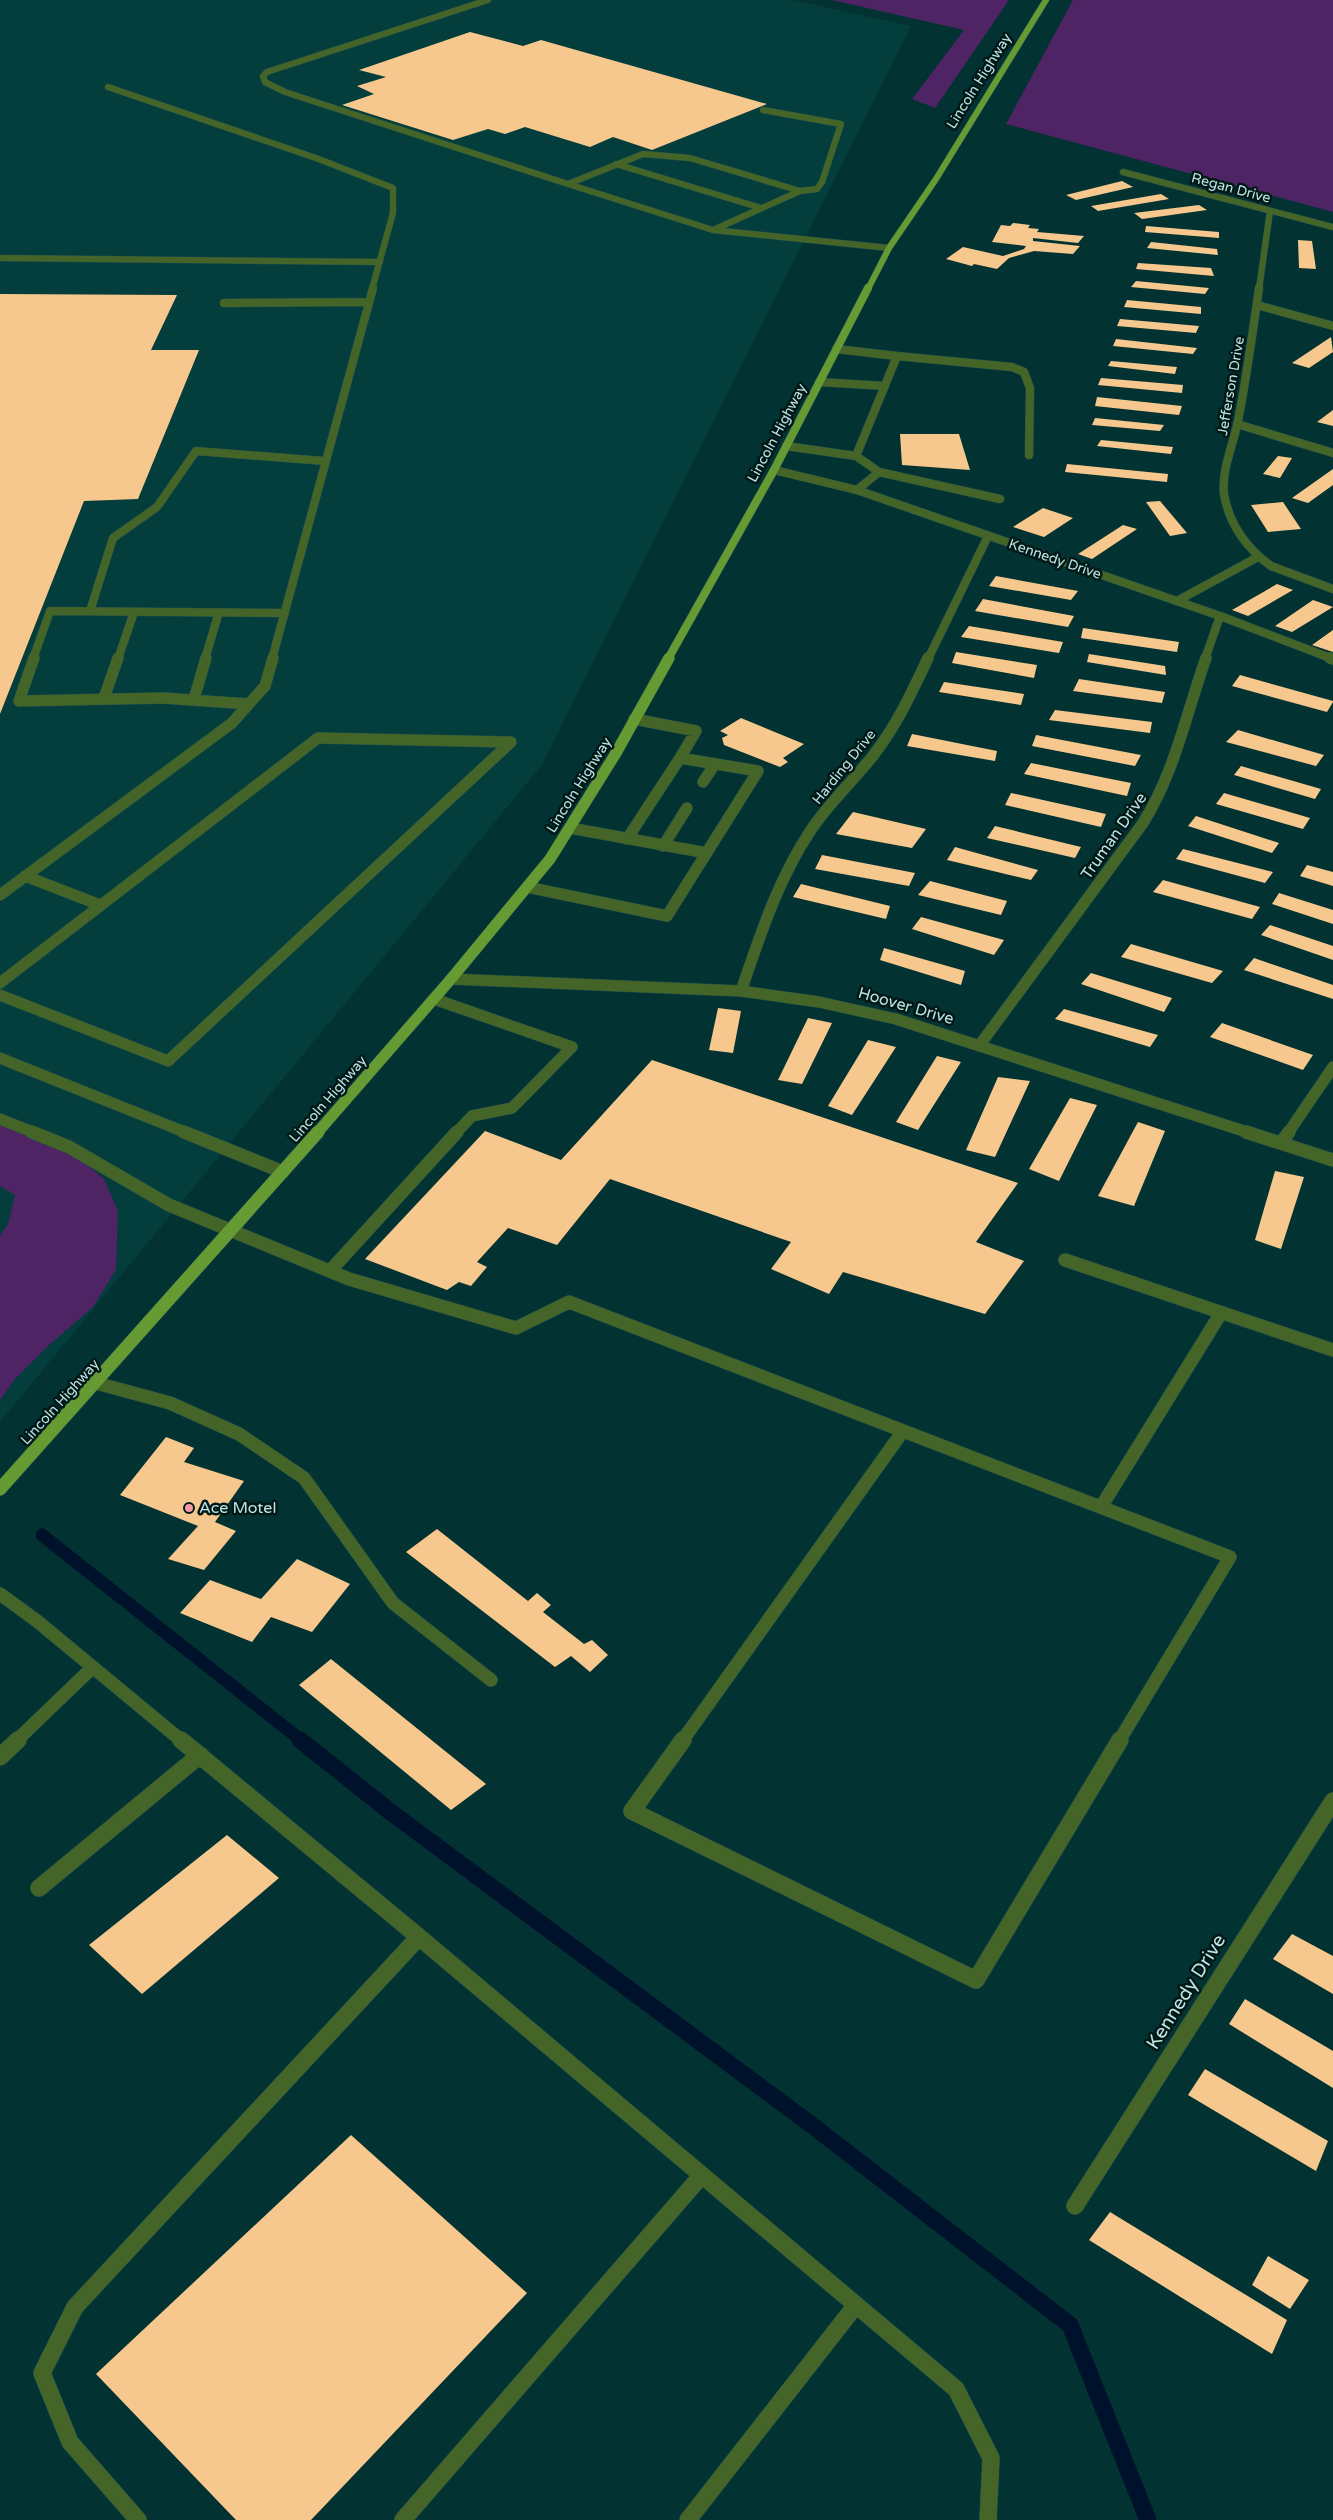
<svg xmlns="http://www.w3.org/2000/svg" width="1333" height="2520" font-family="'Varela Round',sans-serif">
<rect width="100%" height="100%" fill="#023231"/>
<path fill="#033d3c" d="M 0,0 L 793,0 L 911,26 L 542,765 L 0,1422 Z"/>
<path fill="#4e2464" d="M 832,0 L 1009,0 L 935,108 L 912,99 L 964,30 Z
M 1073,0 L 1333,0 L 1333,212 L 1006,124 Z
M 0,1120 L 76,1155 L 104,1179 L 118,1211 L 116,1270 L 93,1307 L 47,1347 L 15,1379 L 0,1400 L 0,1235 L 8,1224 L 15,1195 L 0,1186 Z"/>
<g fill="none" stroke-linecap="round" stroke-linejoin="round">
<path stroke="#00112b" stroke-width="13" d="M 42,1535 L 302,1741"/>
<path stroke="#00112b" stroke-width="17" d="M 300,1740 L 392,1813 L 813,2126 L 1070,2325 L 1148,2520"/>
</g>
<path fill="#f7c88d" d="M 470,32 L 523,46 L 541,40 L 767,104 L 652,150 L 613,137 L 590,147 L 525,127 L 505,134 L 488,129 L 453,140 L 342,105 L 374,94 L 357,86 L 386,77 L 359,70 Z
M 1122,181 L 1133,187 L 1076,200 L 1066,195 Z
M 1161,194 L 1169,199 L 1098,211 L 1091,206 Z
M 1199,205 L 1207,210 L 1142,219 L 1134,213 Z
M 1013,223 L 1030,225 L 1028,228 L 1039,229 L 1037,232 L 1084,236 L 1078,243 L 1033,238 L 1033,241 L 1080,246 L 1073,254 L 1034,251 L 1009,258 L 997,269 L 974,264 L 972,266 L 946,259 L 963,247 L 1003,256 L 1024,249 L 1026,246 L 992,242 L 1001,225 L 1010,226 Z
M 1146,226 L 1219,232 L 1219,238 L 1145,232 Z
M 1298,240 L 1312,241 L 1316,269 L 1299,268 Z
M 1151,242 L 1217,249 L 1218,255 L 1147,248 Z
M 1138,263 L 1211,268 L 1214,276 L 1136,269 Z
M 1136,281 L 1209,288 L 1205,294 L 1131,287 Z
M 0,294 L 177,295 L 151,350 L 199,350 L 138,499 L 84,501 L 0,714 Z
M 1127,300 L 1201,307 L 1201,314 L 1124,307 Z
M 1120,319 L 1199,326 L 1196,333 L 1117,326 Z
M 1331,337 L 1333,352 L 1309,368 L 1292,363 Z
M 1116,339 L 1197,348 L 1193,354 L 1113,346 Z
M 1111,361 L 1177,367 L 1175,374 L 1108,366 Z
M 1101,378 L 1183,385 L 1182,393 L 1098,385 Z
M 1097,397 L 1182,406 L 1179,415 L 1095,406 Z
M 1333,410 L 1333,426 L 1317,422 Z
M 1095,418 L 1164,425 L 1160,431 L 1092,425 Z
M 900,434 L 959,434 L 970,470 L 902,465 Z
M 1101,440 L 1173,447 L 1171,454 L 1097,446 Z
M 1278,456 L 1292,458 L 1280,478 L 1263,474 Z
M 1067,464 L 1168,474 L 1167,482 L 1065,472 Z
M 1333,469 L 1333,485 L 1308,503 L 1292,498 Z
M 1160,501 L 1187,533 L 1170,536 L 1146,502 Z
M 1283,502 L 1301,529 L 1268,532 L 1251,505 Z
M 1043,508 L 1073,518 L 1044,537 L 1013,527 Z
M 1123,525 L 1137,529 L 1092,559 L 1078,554 Z
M 996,576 L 1078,591 L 1071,600 L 989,586 Z
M 1277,584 L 1293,590 L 1248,616 L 1232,610 Z
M 983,599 L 1074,616 L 1068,627 L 975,611 Z
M 1313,600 L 1333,607 L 1292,632 L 1275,626 Z
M 969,626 L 1063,642 L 1059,653 L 961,637 Z
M 1083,628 L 1179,642 L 1177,652 L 1081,638 Z
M 1333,630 L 1333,652 L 1312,645 Z
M 956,652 L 1037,665 L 1034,678 L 952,663 Z
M 1089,654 L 1165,666 L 1166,675 L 1087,662 Z
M 1240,675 L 1333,701 L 1333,702 L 1327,712 L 1232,686 Z
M 1079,679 L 1165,692 L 1162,703 L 1073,691 Z
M 944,682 L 1024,694 L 1021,705 L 939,692 Z
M 1055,710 L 1152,722 L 1150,733 L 1049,720 Z
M 741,718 L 804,744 L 783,758 L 788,762 L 780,767 L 724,745 L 722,738 L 728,735 L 720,731 Z
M 1238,730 L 1324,755 L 1316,766 L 1226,742 Z
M 912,734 L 997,751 L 995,761 L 907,746 Z
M 1036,735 L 1141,755 L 1135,766 L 1032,746 Z
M 1031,763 L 1131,783 L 1127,796 L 1024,774 Z
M 1241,766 L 1321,789 L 1315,799 L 1234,775 Z
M 1011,793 L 1106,814 L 1101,827 L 1005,805 Z
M 1224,793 L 1310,818 L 1303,829 L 1216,804 Z
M 853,812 L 926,829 L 912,848 L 836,834 Z
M 1196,816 L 1279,843 L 1272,853 L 1188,826 Z
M 995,826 L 1081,847 L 1075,858 L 987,838 Z
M 955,847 L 1038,870 L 1031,880 L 947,860 Z
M 1183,849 L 1273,872 L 1265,883 L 1176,859 Z
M 822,855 L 915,873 L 909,886 L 815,869 Z
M 1307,865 L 1333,872 L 1333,886 L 1300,876 Z
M 1163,880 L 1260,907 L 1252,919 L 1153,892 Z
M 930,881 L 1007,901 L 1001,915 L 918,895 Z
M 801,884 L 890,906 L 886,919 L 793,897 Z
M 1279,893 L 1333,910 L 1333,924 L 1272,904 Z
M 921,917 L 1004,940 L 994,955 L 912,929 Z
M 1270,925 L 1333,946 L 1333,960 L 1261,935 Z
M 1131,944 L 1223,971 L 1212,983 L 1121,957 Z
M 884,948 L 965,971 L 961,985 L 880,960 Z
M 1254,958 L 1333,985 L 1333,999 L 1244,970 Z
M 1091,973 L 1172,998 L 1164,1012 L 1081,984 Z
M 718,1008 L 741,1011 L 733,1053 L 709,1050 Z
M 1064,1009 L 1158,1035 L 1150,1047 L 1055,1019 Z
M 808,1018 L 832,1023 L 802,1084 L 778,1080 Z
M 1222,1023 L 1313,1055 L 1303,1070 L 1210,1037 Z
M 868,1040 L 896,1047 L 852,1115 L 828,1106 Z
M 937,1056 L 961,1062 L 918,1130 L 896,1122 Z
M 652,1060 L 1018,1183 L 976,1242 L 1024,1261 L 985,1314 L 843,1272 L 829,1294 L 771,1269 L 791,1242 L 610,1179 L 557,1245 L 508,1228 L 477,1262 L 487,1267 L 471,1286 L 459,1282 L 447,1290 L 365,1259 L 485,1131 L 561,1160 Z
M 998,1077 L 1030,1081 L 995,1157 L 966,1150 Z
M 1070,1098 L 1097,1105 L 1059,1181 L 1029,1169 Z
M 1138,1122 L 1165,1131 L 1134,1206 L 1098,1196 Z
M 1275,1171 L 1304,1177 L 1281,1249 L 1255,1240 Z
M 166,1437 L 194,1448 L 184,1462 L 244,1481 L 215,1522 L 236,1531 L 204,1570 L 168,1559 L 198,1526 L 120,1495 Z
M 437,1529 L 528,1601 L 537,1593 L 551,1605 L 543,1612 L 584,1644 L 592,1640 L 608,1655 L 590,1672 L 571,1656 L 555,1667 L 406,1552 Z
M 297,1559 L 350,1584 L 312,1632 L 271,1617 L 252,1642 L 180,1613 L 210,1580 L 261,1599 Z
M 331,1659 L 486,1784 L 451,1810 L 299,1685 Z
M 227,1835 L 279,1878 L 142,1994 L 89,1945 Z
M 1292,1934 L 1333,1956 L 1333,1994 L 1273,1959 Z
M 1245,1999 L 1333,2051 L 1333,2088 L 1229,2024 Z
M 1205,2069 L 1328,2141 L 1316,2171 L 1188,2095 Z
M 351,2135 L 527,2293 L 311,2520 L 236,2520 L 96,2374 Z
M 1110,2212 L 1287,2320 L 1272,2354 L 1089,2240 Z
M 1268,2256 L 1309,2280 L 1290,2309 L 1252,2285 Z"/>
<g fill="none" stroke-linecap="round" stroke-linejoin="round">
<g stroke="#204e4d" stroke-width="7">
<path id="service-far4" d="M 488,0 L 267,72 L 263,76 L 265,82 L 285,92 L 568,184
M 108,87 L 316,158 L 393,188 L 393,213 L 372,289
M 763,110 L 841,124 L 822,182 L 817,189 L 800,191
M 643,154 L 690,158 L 800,191 L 713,230 L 568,184 Z
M 616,164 L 761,208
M 713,230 L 889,248
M 0,258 L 380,262"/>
</g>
<g stroke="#204e4d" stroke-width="9">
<path id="service-far3" d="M 224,303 L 369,302
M 836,349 L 897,356
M 819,382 L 885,386
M 786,446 L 856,456 L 897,356 L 1012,367 L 1024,372 L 1030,388 L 1029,455
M 856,456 L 879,472 L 1000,499
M 857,490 L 879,472
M 90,611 L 113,538 L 157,507 L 196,451 L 325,461
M 33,659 L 50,611 L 285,613
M 118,659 L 134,612
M 205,659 L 219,612
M 272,659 L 373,288"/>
</g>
<g stroke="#204e4d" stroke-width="12">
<path id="service-far2" d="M 34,658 L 19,701 L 163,698 L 249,704
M 104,698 L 118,658
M 194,699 L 206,658
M 703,782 L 715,764
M 570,828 L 707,853
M 627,839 L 680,758
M 663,846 L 687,808
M 25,876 L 100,905
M 527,887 L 667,916 L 758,771 L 680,758 L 696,731 L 634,719
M 0,895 L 232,723 L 265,686 L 273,658
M 0,983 L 318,738 L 511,742 L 168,1061 L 0,995
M 434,999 L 572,1047 L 512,1108 L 472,1116 L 456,1133
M 0,1058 L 187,1133
M 0,1119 L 35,1133"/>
</g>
<g stroke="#204e4d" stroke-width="14">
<path id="service-far1" d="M 32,1132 L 69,1147 L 169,1205 L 349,1279 L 516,1328 L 569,1302 L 1230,1557 L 1119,1741
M 184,1132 L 283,1172
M 1065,1260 L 1333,1350
M 330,1271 L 457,1132
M 96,1383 L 170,1403 L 239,1434 L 304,1478 L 393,1603 L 491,1680
M 1101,1507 L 1221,1313
M 0,1594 L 37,1621 L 182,1741
M 16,1741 L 93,1667
M 682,1741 L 903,1431"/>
</g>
<g stroke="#204e4d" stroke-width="18">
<path id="service" d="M 181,1740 L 419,1937 L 956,2389 L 991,2458 L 988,2520
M 683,1740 L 632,1811 L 976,1980 L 1120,1740
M 0,1757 L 18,1740
M 39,1888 L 200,1755
M 138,2520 L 70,2442 L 42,2373 L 75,2307 L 419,1937
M 403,2520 L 702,2175
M 688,2520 L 856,2305"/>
</g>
<g stroke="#204e4d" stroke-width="7">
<path id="minor-far4" d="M 1123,172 L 1333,227
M 1259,289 L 1270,211"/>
</g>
<g stroke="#204e4d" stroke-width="9">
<path id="minor-far3" d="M 1259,288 C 1253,331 1247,374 1239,416 C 1235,441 1221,469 1224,494 C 1229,524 1247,549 1271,566 L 1333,589
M 1257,305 L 1333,326
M 1237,424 L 1333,453
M 774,470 L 857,490 L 1220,616 L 1333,659
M 1177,601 L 1258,557
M 928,659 L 988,536
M 1205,659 L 1220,616"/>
</g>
<g stroke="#204e4d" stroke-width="12">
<path id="minor-far2" d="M 1330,658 L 1333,659
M 451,979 L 741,991 L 819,1002 L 896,1019 L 1250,1133
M 741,991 C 760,936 778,879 811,830 C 828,804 852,782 872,757 C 896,727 912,692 928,658
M 979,1046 L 1143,823 C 1175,772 1186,714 1206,658
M 1288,1133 L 1333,1067"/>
</g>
<g stroke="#204e4d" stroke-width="14">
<path id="minor-far1" d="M 1246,1132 L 1333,1160
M 1281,1143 L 1289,1132"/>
</g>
<g stroke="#204e4d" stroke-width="18">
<path id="minor" d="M 1075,2206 L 1333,1801"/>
</g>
<g stroke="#204e4d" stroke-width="7">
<path id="primary-far3" d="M 868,289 L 889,248 L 936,179 L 1046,0"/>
</g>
<g stroke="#204e4d" stroke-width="9">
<path id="primary-far2" d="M 668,659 L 774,470 L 868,288"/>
</g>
<g stroke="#204e4d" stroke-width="12">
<path id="primary-far1" d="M 317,1133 L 451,979 L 550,859 L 616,753 L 669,658"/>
</g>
<g stroke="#204e4d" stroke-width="14">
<path id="primary" d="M 0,1489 L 318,1132"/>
</g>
<use href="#service-far4" stroke="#456528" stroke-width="6"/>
<use href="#service-far3" stroke="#456528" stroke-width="8"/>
<use href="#service-far2" stroke="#456528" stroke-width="11"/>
<use href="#service-far1" stroke="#456528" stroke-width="13"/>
<use href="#service" stroke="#456528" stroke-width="17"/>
<use href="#minor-far4" stroke="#456528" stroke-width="6"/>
<use href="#minor-far3" stroke="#456528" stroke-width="8"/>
<use href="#minor-far2" stroke="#456528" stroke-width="11"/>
<use href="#minor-far1" stroke="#456528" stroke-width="13"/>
<use href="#minor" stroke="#456528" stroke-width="17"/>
<use href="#primary-far3" stroke="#669a32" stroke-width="6"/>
<use href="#primary-far2" stroke="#669a32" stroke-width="8"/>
<use href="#primary-far1" stroke="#669a32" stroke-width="11"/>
<use href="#primary" stroke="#669a32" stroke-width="13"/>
</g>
<circle fill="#f49aa5" stroke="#001817" stroke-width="2" cx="189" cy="1508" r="5"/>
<g text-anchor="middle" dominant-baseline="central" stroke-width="5" stroke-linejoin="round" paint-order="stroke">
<g font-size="14" fill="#bee4e2" stroke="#001817">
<text transform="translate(979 81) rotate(-58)">Lincoln Highway</text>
<text transform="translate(1231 188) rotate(15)">Regan Drive</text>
<text transform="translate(1231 386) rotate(-80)">Jefferson Drive</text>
<text transform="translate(777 433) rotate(-62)">Lincoln Highway</text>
<text transform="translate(1055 559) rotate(19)">Kennedy Drive</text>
<text transform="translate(844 767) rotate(-51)">Harding Drive</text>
<text transform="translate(579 785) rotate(-58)">Lincoln Highway</text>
<text transform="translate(328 1099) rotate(-49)">Lincoln Highway</text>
<text transform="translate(60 1402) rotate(-48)">Lincoln Highway</text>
</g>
<g font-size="16" fill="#bee4e2" stroke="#001817">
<text transform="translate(1114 836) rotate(-55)">Truman Drive</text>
<text transform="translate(906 1006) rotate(16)">Hoover Drive</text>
</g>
<g font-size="16" fill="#bee4e2" stroke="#001817" text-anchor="start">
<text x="199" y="1508">Ace Motel</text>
</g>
<g font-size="19" fill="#bee4e2" stroke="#001817">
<text transform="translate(1186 1992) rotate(-58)">Kennedy Drive</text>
</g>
</g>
</svg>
